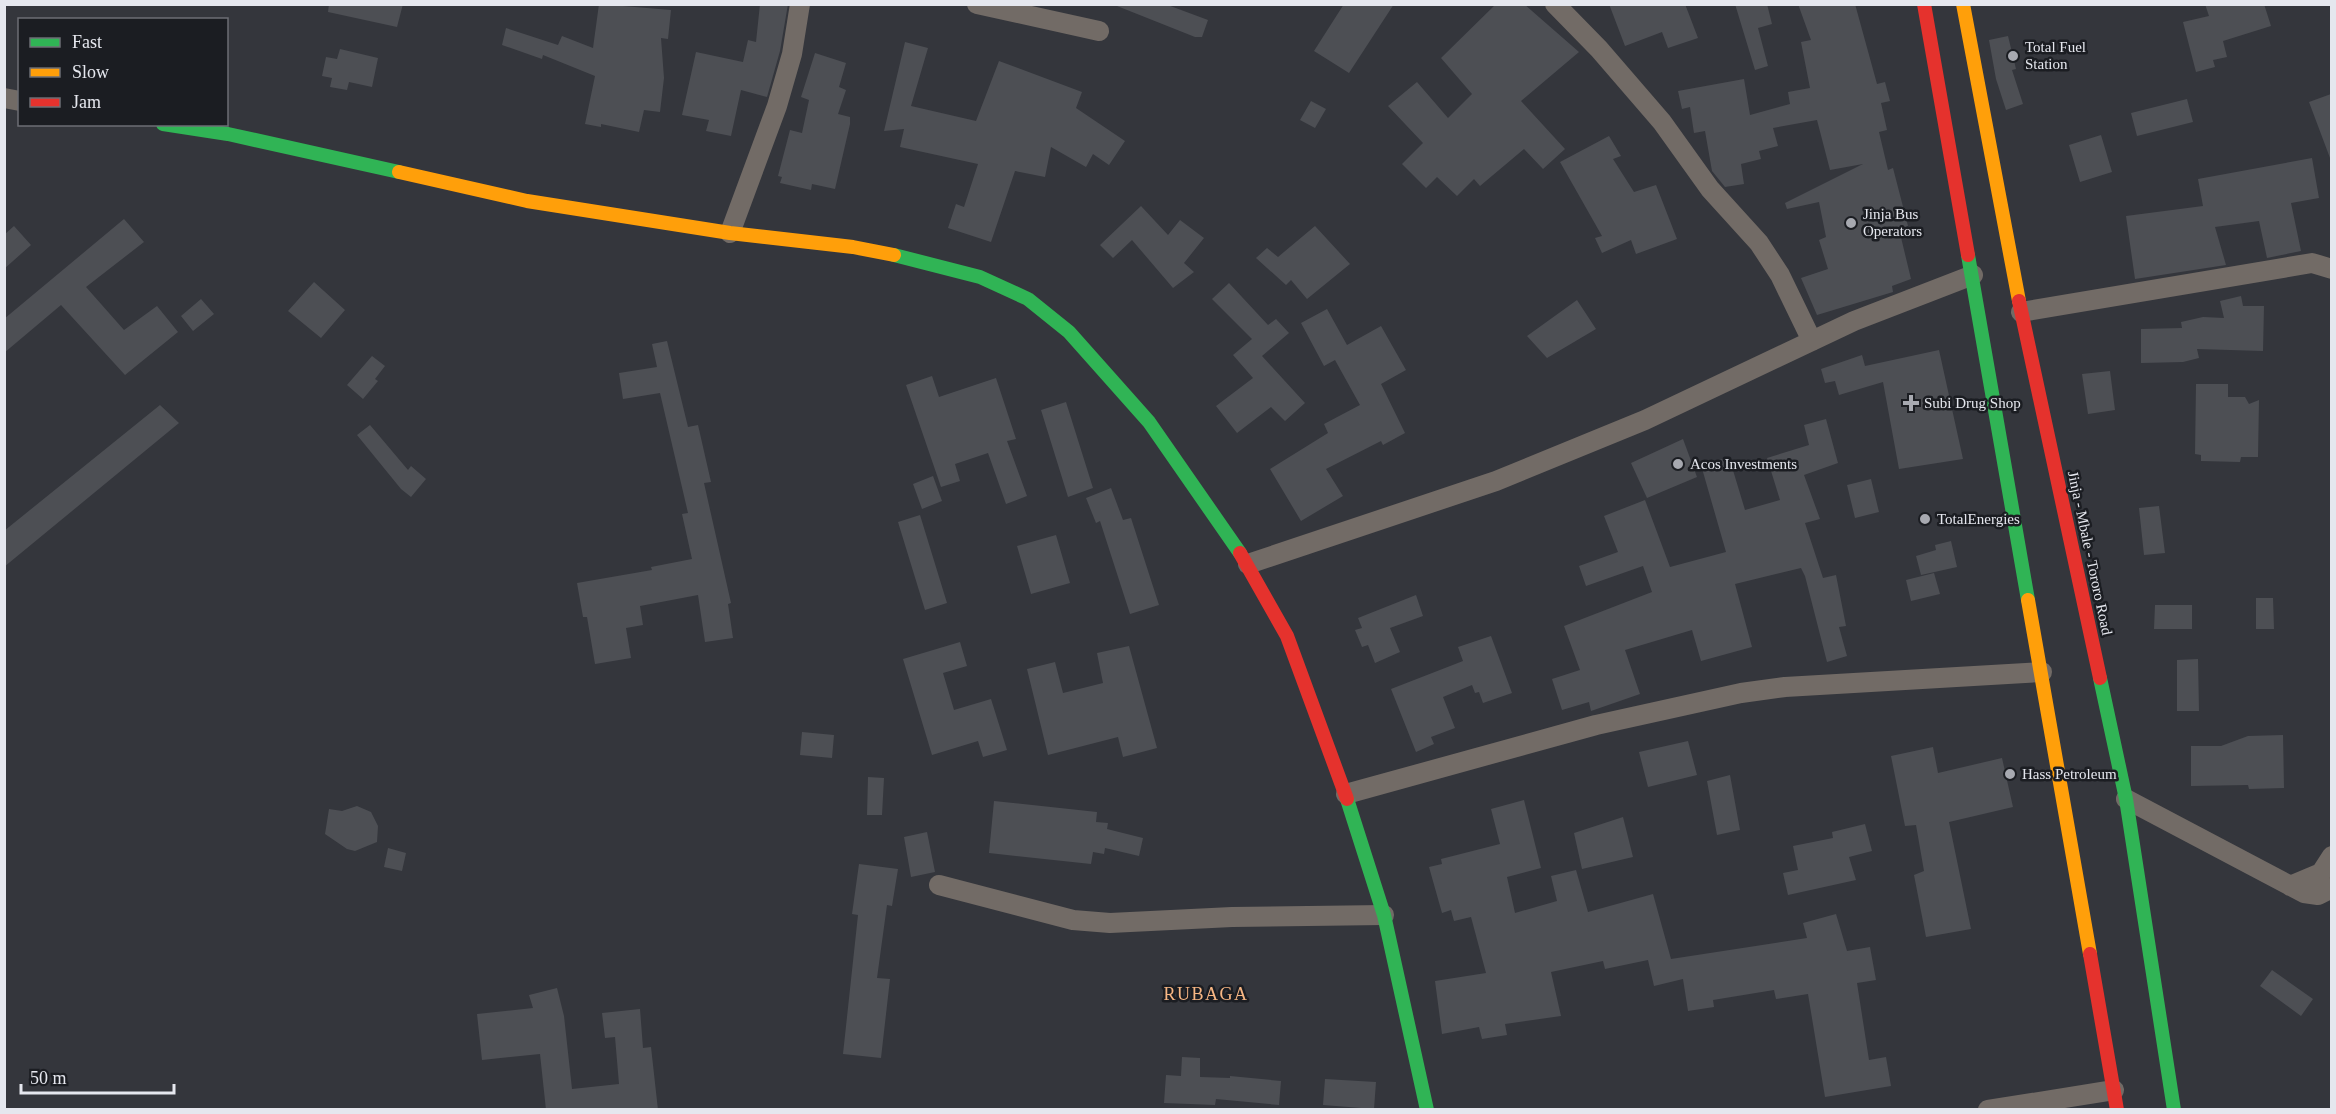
<svg xmlns="http://www.w3.org/2000/svg" width="2336" height="1114" font-family="'Times New Roman',serif">
<rect width="100%" height="100%" fill="#34363c"/>
<path fill="#4d4f54" d="M 329,4 L 403,4 L 397,27 L 328,12 Z
M 599,4 L 671,10 L 668,39 L 661,38 L 664,78 L 660,112 L 644,110 L 639,132 L 601,124 L 601,127 L 585,124 L 595,76 L 543,55 L 542,59 L 502,45 L 506,28 L 558,45 L 562,36 L 593,48 Z
M 760,4 L 788,4 L 780,51 L 767,97 L 741,90 L 731,136 L 706,131 L 709,120 L 682,115 L 696,52 L 743,62 L 748,40 L 756,42 Z
M 1112,4 L 1165,4 L 1208,20 L 1202,37 L 1195,37 Z
M 1344,4 L 1394,4 L 1349,73 L 1314,51 Z
M 1496,4 L 1524,4 L 1579,52 L 1521,101 L 1565,149 L 1543,169 L 1524,149 L 1480,186 L 1474,179 L 1457,196 L 1437,177 L 1426,188 L 1402,164 L 1423,143 L 1388,106 L 1417,82 L 1448,118 L 1472,94 L 1441,58 Z
M 1609,4 L 1685,4 L 1698,38 L 1668,48 L 1662,32 L 1625,46 Z
M 1735,4 L 1767,4 L 1772,24 L 1758,28 L 1768,66 L 1755,70 Z
M 1798,4 L 1855,4 L 1877,84 L 1885,82 L 1890,101 L 1881,103 L 1887,130 L 1879,132 L 1888,170 L 1893,168 L 1908,226 L 1899,229 L 1911,279 L 1892,286 L 1893,292 L 1817,315 L 1801,278 L 1828,269 L 1819,240 L 1826,237 L 1819,202 L 1787,209 L 1785,203 L 1863,164 L 1830,170 L 1817,120 L 1773,128 L 1778,146 L 1759,151 L 1761,159 L 1741,164 L 1744,184 L 1725,187 L 1712,171 L 1705,131 L 1694,133 L 1690,107 L 1682,109 L 1678,91 L 1744,79 L 1750,115 L 1790,104 L 1788,92 L 1810,88 L 1801,42 L 1811,40 Z
M 2205,4 L 2264,4 L 2271,26 L 2223,41 L 2227,57 L 2213,60 L 2215,67 L 2196,72 L 2183,22 L 2209,16 Z
M 2008,36 L 2016,69 L 2012,70 L 2023,104 L 2006,110 L 1996,79 L 1989,40 Z
M 905,42 L 928,48 L 911,106 L 976,121 L 999,61 L 1082,92 L 1076,108 L 1125,141 L 1109,165 L 1093,154 L 1086,167 L 1051,147 L 1045,177 L 1015,171 L 991,242 L 948,228 L 956,204 L 964,207 L 978,164 L 900,147 L 904,129 L 884,131 Z
M 340,49 L 378,58 L 372,87 L 349,82 L 347,90 L 330,87 L 332,78 L 322,76 L 326,57 L 337,59 Z
M 815,53 L 846,63 L 839,87 L 846,90 L 838,114 L 850,117 L 850,124 L 835,189 L 812,184 L 811,190 L 780,183 L 782,177 L 778,176 L 790,130 L 802,133 L 809,100 L 801,97 Z
M 2331,94 L 2331,158 L 2330,158 L 2309,102 Z
M 2187,99 L 2193,122 L 2137,136 L 2131,113 Z
M 1311,101 L 1326,109 L 1315,128 L 1300,120 Z
M 2101,135 L 2112,172 L 2080,182 L 2069,145 Z
M 1609,136 L 1621,156 L 1613,159 L 1634,192 L 1656,185 L 1677,239 L 1636,254 L 1631,240 L 1602,253 L 1595,238 L 1602,236 L 1560,162 Z
M 2312,158 L 2319,198 L 2291,203 L 2301,251 L 2267,258 L 2259,221 L 2215,227 L 2226,265 L 2135,279 L 2126,216 L 2203,206 L 2198,179 Z
M 1141,206 L 1168,235 L 1180,220 L 1204,238 L 1184,263 L 1194,272 L 1173,288 L 1132,240 L 1113,258 L 1100,245 Z
M 124,219 L 144,242 L 86,287 L 124,330 L 157,306 L 178,332 L 125,375 L 61,305 L 4,353 L 4,319 Z
M 14,226 L 31,245 L 4,269 L 4,235 Z
M 1315,226 L 1350,264 L 1307,299 L 1291,280 L 1286,285 L 1256,258 L 1267,248 L 1278,257 Z
M 314,282 L 345,310 L 321,338 L 288,311 Z
M 1229,283 L 1268,325 L 1276,319 L 1289,333 L 1262,356 L 1305,403 L 1285,421 L 1271,407 L 1237,433 L 1216,406 L 1253,378 L 1233,355 L 1252,339 L 1212,299 Z
M 2241,296 L 2243,306 L 2264,306 L 2263,351 L 2197,349 L 2199,358 L 2183,362 L 2141,363 L 2141,329 L 2182,328 L 2181,322 L 2203,317 L 2224,318 L 2220,301 Z
M 201,299 L 214,314 L 193,331 L 181,316 Z
M 1577,300 L 1596,329 L 1547,358 L 1527,336 Z
M 1327,309 L 1347,345 L 1381,326 L 1406,370 L 1381,384 L 1405,433 L 1383,445 L 1381,441 L 1326,469 L 1343,496 L 1301,521 L 1270,469 L 1328,433 L 1324,424 L 1360,405 L 1335,360 L 1324,366 L 1301,323 Z
M 667,341 L 688,427 L 698,425 L 711,482 L 704,483 L 731,603 L 728,604 L 733,638 L 705,642 L 698,595 L 640,606 L 643,625 L 626,628 L 631,658 L 595,664 L 587,617 L 583,617 L 577,583 L 652,570 L 651,567 L 692,559 L 682,514 L 688,513 L 660,393 L 623,399 L 619,373 L 657,367 L 652,344 Z
M 1939,350 L 1963,459 L 1899,469 L 1883,382 L 1839,395 L 1835,381 L 1825,383 L 1821,369 L 1862,355 L 1865,366 Z
M 372,356 L 385,366 L 375,379 L 378,381 L 363,399 L 347,385 Z
M 2110,371 L 2115,410 L 2088,414 L 2082,374 Z
M 932,376 L 939,397 L 996,378 L 1016,439 L 1007,441 L 1027,496 L 1006,504 L 988,453 L 955,464 L 960,481 L 941,487 L 906,385 Z
M 2196,384 L 2228,384 L 2228,397 L 2245,397 L 2249,404 L 2259,400 L 2258,457 L 2241,457 L 2240,462 L 2201,461 L 2201,455 L 2195,454 Z
M 1066,402 L 1093,488 L 1068,497 L 1041,410 Z
M 160,405 L 179,423 L 4,567 L 4,531 Z
M 1826,419 L 1838,463 L 1804,475 L 1820,519 L 1805,523 L 1823,578 L 1836,575 L 1846,626 L 1839,627 L 1847,656 L 1827,662 L 1805,576 L 1801,568 L 1735,584 L 1752,647 L 1701,661 L 1692,630 L 1625,650 L 1640,694 L 1591,711 L 1589,702 L 1562,710 L 1552,679 L 1580,670 L 1564,626 L 1652,592 L 1643,566 L 1586,586 L 1579,566 L 1618,552 L 1604,516 L 1645,500 L 1670,567 L 1726,552 L 1701,465 L 1729,457 L 1745,510 L 1780,500 L 1767,458 L 1809,445 L 1804,425 Z
M 370,425 L 408,470 L 411,466 L 426,479 L 411,497 L 401,489 L 357,435 Z
M 1683,439 L 1697,477 L 1647,498 L 1631,463 Z
M 933,476 L 942,501 L 922,509 L 913,484 Z
M 1871,479 L 1879,512 L 1855,518 L 1847,485 Z
M 1111,488 L 1123,520 L 1131,518 L 1159,605 L 1130,614 L 1100,521 L 1096,523 L 1086,498 Z
M 2159,506 L 2165,553 L 2144,555 L 2139,508 Z
M 920,515 L 947,603 L 925,610 L 898,522 Z
M 1056,535 L 1070,583 L 1031,594 L 1017,546 Z
M 1951,541 L 1957,567 L 1921,575 L 1916,556 L 1936,550 L 1935,545 Z
M 1934,573 L 1940,594 L 1911,601 L 1906,580 Z
M 1416,595 L 1423,616 L 1390,628 L 1400,652 L 1375,663 L 1368,645 L 1362,647 L 1355,630 L 1362,628 L 1358,618 Z
M 2256,598 L 2273,598 L 2274,629 L 2256,629 Z
M 2155,605 L 2192,605 L 2192,629 L 2154,629 Z
M 1491,636 L 1512,693 L 1483,703 L 1479,692 L 1475,693 L 1472,685 L 1443,697 L 1455,728 L 1431,737 L 1434,744 L 1416,752 L 1391,689 L 1463,661 L 1458,647 Z
M 960,642 L 967,666 L 943,673 L 954,710 L 991,699 L 1007,750 L 983,757 L 978,741 L 932,755 L 903,659 Z
M 1129,646 L 1157,748 L 1123,757 L 1118,737 L 1048,755 L 1027,669 L 1055,662 L 1063,693 L 1103,683 L 1097,653 Z
M 2198,659 L 2199,711 L 2177,711 L 2177,660 Z
M 802,732 L 834,735 L 832,758 L 800,755 Z
M 2283,735 L 2284,788 L 2249,789 L 2248,785 L 2191,786 L 2191,746 L 2221,746 L 2248,736 Z
M 1688,741 L 1697,775 L 1648,787 L 1639,752 Z
M 1933,747 L 1938,773 L 2002,758 L 2013,807 L 1949,822 L 1971,929 L 1926,937 L 1914,875 L 1924,871 L 1916,825 L 1905,826 L 1891,756 Z
M 1730,775 L 1740,830 L 1717,835 L 1707,781 Z
M 868,777 L 884,778 L 882,815 L 867,815 Z
M 1524,800 L 1541,868 L 1507,877 L 1515,913 L 1557,901 L 1551,876 L 1576,870 L 1588,912 L 1653,894 L 1671,959 L 1807,938 L 1803,923 L 1836,914 L 1847,951 L 1870,947 L 1876,980 L 1857,983 L 1869,1060 L 1886,1057 L 1891,1086 L 1825,1097 L 1808,994 L 1776,999 L 1774,990 L 1713,1000 L 1714,1007 L 1688,1011 L 1683,979 L 1654,986 L 1648,960 L 1605,969 L 1603,961 L 1551,972 L 1561,1016 L 1505,1024 L 1507,1035 L 1482,1039 L 1479,1027 L 1442,1034 L 1435,981 L 1486,973 L 1471,917 L 1454,921 L 1451,910 L 1442,913 L 1429,867 L 1442,864 L 1441,859 L 1500,844 L 1491,809 Z
M 994,801 L 1097,812 L 1096,822 L 1108,823 L 1107,829 L 1143,838 L 1139,856 L 1105,848 L 1104,854 L 1093,852 L 1091,864 L 989,853 Z
M 357,806 L 371,812 L 378,826 L 377,842 L 355,851 L 347,849 L 325,834 L 329,809 L 342,811 Z
M 1623,817 L 1633,857 L 1582,869 L 1574,833 Z
M 1865,824 L 1872,851 L 1849,857 L 1856,880 L 1788,895 L 1783,873 L 1798,870 L 1793,846 L 1833,838 L 1832,832 Z
M 927,832 L 935,872 L 911,877 L 904,837 Z
M 388,848 L 406,853 L 402,871 L 384,867 Z
M 859,864 L 898,869 L 892,906 L 887,905 L 877,978 L 890,979 L 881,1058 L 843,1054 L 858,915 L 852,914 Z
M 2272,970 L 2313,999 L 2301,1016 L 2260,986 Z
M 557,988 L 564,1016 L 572,1089 L 619,1084 L 615,1037 L 605,1038 L 602,1013 L 640,1009 L 643,1048 L 651,1047 L 658,1110 L 546,1110 L 540,1054 L 482,1060 L 477,1014 L 533,1008 L 529,995 Z
M 1182,1057 L 1200,1058 L 1200,1077 L 1230,1078 L 1230,1076 L 1281,1081 L 1279,1105 L 1216,1099 L 1215,1105 L 1164,1103 L 1166,1075 L 1181,1076 Z
M 1325,1079 L 1376,1082 L 1374,1109 L 1323,1105 Z"/>
<g fill="none" stroke-linecap="round" stroke-linejoin="round">
<path stroke="#726b66" stroke-width="20" d="M 977,4 L 1099,31
M 1555,4 L 1599,49 L 1662,122 L 1710,189 L 1759,243 L 1780,275 L 1812,341
M 4,98 L 20,101
M 730,233 L 777,106 L 792,54 L 800,4
M 2021,312 L 2312,263 L 2332,269
M 1248,564 L 1496,481 L 1645,420 L 1854,321 L 1973,275
M 1346,794 L 1596,725 L 1741,693 L 1785,687 L 2042,672
M 2126,799 L 2304,893 L 2318,895 L 2332,888
M 939,885 L 1073,920 L 1110,923 L 1232,917 L 1384,915
M 2290,886 L 2321,873 L 2332,856
M 1988,1110 L 2114,1090"/>
<path stroke="#30b455" stroke-width="14" d="M 163,124 L 228,134 L 399,172
M 894,255 L 980,277 L 1028,299 L 1069,332 L 1149,422 L 1240,553
M 1968,255 L 2028,600
M 2100,678 L 2126,799 L 2174,1110
M 1347,799 L 1384,915 L 1427,1110"/>
<path stroke="#ff9f0a" stroke-width="14" d="M 1963,4 L 2019,301
M 399,172 L 527,201 L 730,233 L 853,247 L 894,255
M 2028,600 L 2090,954"/>
<path stroke="#e5322d" stroke-width="14" d="M 1924,4 L 1968,255
M 2019,301 L 2100,678
M 1240,553 L 1287,636 L 1347,799
M 2090,954 L 2117,1110"/>
</g>
<g fill="#a7a9b0" stroke="#1b1d22" stroke-width="2">
<circle cx="2013" cy="56" r="6"/>
<circle cx="1851" cy="223" r="6"/>
<path d="M1908 394h6v6h6v6h-6v6h-6v-6h-6v-6h6z"/>
<circle cx="1678" cy="464" r="6"/>
<circle cx="1925" cy="519" r="6"/>
<circle cx="2010" cy="774" r="6"/>
</g>
<g text-anchor="middle" dominant-baseline="central" stroke-width="5" stroke-linejoin="round" paint-order="stroke">
<g font-size="15" fill="#e5e7ee" stroke="#1b1d22" text-anchor="start">
<text x="2025" y="47">Total Fuel<tspan x="2025" dy="17">Station</tspan></text>
<text x="1863" y="214">Jinja Bus<tspan x="1863" dy="17">Operators</tspan></text>
<text x="1924" y="403">Subi Drug Shop</text>
<text x="1690" y="464">Acos Investments</text>
<text x="1937" y="519">TotalEnergies</text>
<text x="2022" y="774">Hass Petroleum</text>
</g>
<g font-size="15" fill="#e5e7ee" stroke="#1b1d22">
<text transform="translate(2090 553) rotate(78)">Jinja - Mbale - Tororo Road</text>
</g>
<g font-size="18" letter-spacing="1.5" fill="#f8b784" stroke="#1b1d22">
<text x="1206" y="994">RUBAGA</text>
</g>
</g>
<rect width="2336" height="1114" fill="none" stroke="#e5e7ee" stroke-width="12"/>
<rect x="18" y="18" width="210" height="108" fill="#1b1d22" stroke="#6c6e74" stroke-width="1.5"/>
<rect x="30" y="38" width="30" height="9" fill="#30b455" stroke="#6c6e74" stroke-width="1.5"/>
<text x="72" y="48" font-size="18" fill="#e5e7ee">Fast</text>
<rect x="30" y="68" width="30" height="9" fill="#ff9f0a" stroke="#6c6e74" stroke-width="1.5"/>
<text x="72" y="78" font-size="18" fill="#e5e7ee">Slow</text>
<rect x="30" y="98" width="30" height="9" fill="#e5322d" stroke="#6c6e74" stroke-width="1.5"/>
<text x="72" y="108" font-size="18" fill="#e5e7ee">Jam</text>
<path d="M21 1084v9h153v-9" fill="none" stroke="#e5e7ee" stroke-width="3"/>
<text x="30" y="1084" font-size="18" fill="#e5e7ee" stroke="#1b1d22" stroke-width="4.5" paint-order="stroke">50 m</text>
</svg>
